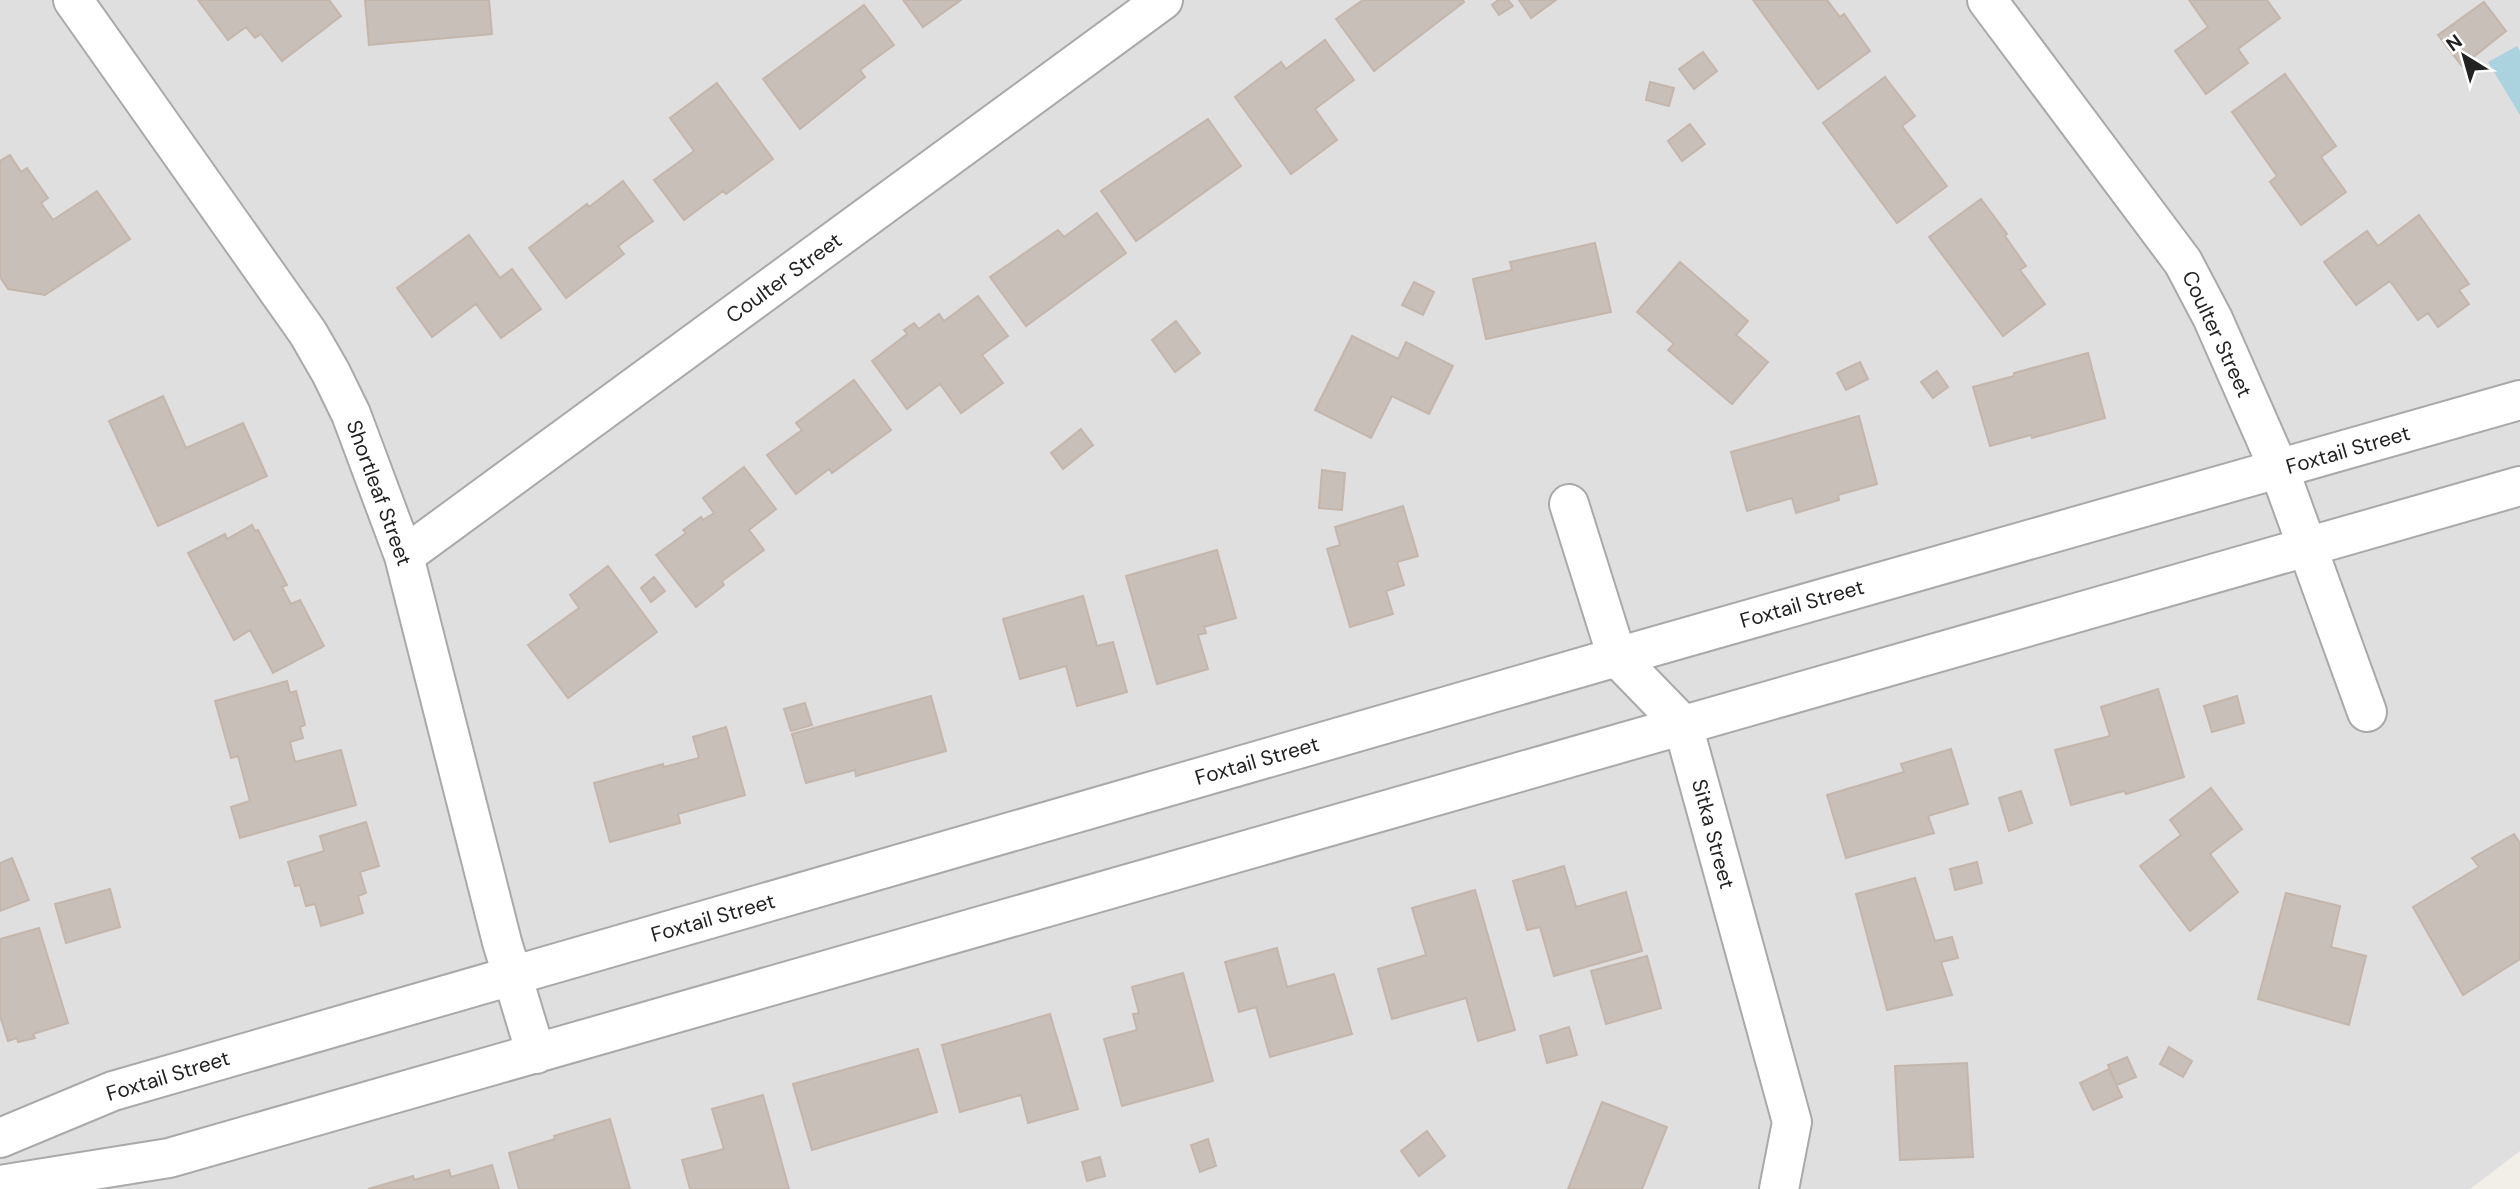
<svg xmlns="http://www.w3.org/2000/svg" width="2520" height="1189" font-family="'DM Sans',sans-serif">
<rect width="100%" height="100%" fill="#f2efe9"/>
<path fill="#e0dfdf" d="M 0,0 L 2520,0 L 2520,1151 L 2470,1189 L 0,1189 Z"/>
<path fill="#aad3df" d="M 2517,46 L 2520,51 L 2520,115 L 2488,62 Z"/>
<path fill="#c7bfb8" stroke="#c4b6ab" stroke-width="2" d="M 198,0 L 329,0 L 341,16 L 282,61 L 261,34 L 255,38 L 246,27 L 228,40 Z
M 365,0 L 489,0 L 492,34 L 369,45 Z
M 903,0 L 961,0 L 923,27 Z
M 1363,0 L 1463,0 L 1464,2 L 1374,71 L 1336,19 Z
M 1498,0 L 1508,0 L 1513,6 L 1499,15 L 1492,5 Z
M 1519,0 L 1556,0 L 1531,18 Z
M 1753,0 L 1827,0 L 1840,17 L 1844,14 L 1870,51 L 1818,89 Z
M 2189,0 L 2267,0 L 2280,18 L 2238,49 L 2248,63 L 2206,94 L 2175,51 L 2208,27 Z
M 2484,2 L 2506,31 L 2462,66 L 2438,35 Z
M 864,5 L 894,45 L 860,70 L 865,77 L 800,129 L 763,79 Z
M 1325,40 L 1354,80 L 1315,109 L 1337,140 L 1291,174 L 1235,97 L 1281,62 L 1286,69 Z
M 1703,52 L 1717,71 L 1694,89 L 1679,69 Z
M 2285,74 L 2336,146 L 2321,157 L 2346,192 L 2301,225 L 2270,182 L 2277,176 L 2232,112 Z
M 1885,77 L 1915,116 L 1902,126 L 1947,186 L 1897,223 L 1823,123 Z
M 1650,82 L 1674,88 L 1669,106 L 1646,100 Z
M 717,83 L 773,159 L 726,194 L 723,191 L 684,220 L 654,180 L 694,151 L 670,118 Z
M 1208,119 L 1241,166 L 1136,241 L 1101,191 Z
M 1690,124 L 1705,144 L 1682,161 L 1668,141 Z
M 10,155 L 21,172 L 27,168 L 48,198 L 41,203 L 53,220 L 97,191 L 130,239 L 45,295 L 8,289 L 0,277 L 0,161 Z
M 623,181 L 653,221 L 618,246 L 624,254 L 566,298 L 529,248 L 587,204 L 589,207 Z
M 1981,199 L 2007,234 L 2005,236 L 2026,266 L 2020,270 L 2045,304 L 2003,336 L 1929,237 Z
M 1097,213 L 1126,253 L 1026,326 L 990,277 L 1058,230 L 1064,237 Z
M 2419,215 L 2469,284 L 2459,290 L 2469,304 L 2438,327 L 2428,313 L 2418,320 L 2390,281 L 2356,305 L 2324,262 L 2367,231 L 2378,246 Z
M 469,235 L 500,278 L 512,269 L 541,309 L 501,338 L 476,304 L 432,337 L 397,288 Z
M 1595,243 L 1611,312 L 1486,339 L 1473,279 L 1512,270 L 1510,262 Z
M 1680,262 L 1748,321 L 1736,335 L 1768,362 L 1732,404 L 1668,350 L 1674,344 L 1637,312 Z
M 1414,282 L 1434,292 L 1423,315 L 1402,305 Z
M 978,296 L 1008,336 L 982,355 L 1003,383 L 961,413 L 940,384 L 907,409 L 872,361 L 907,334 L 904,330 L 914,323 L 919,329 L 939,314 L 944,321 Z
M 1176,321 L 1200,353 L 1175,372 L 1152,340 Z
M 1352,336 L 1398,359 L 1406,342 L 1453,366 L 1429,414 L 1392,396 L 1371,438 L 1315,410 Z
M 2088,353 L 2105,418 L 2032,438 L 2031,435 L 1990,446 L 1973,387 L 2014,376 L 2014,373 Z
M 1860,362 L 1868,379 L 1846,390 L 1837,373 Z
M 1937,371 L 1948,387 L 1933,398 L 1921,382 Z
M 854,380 L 891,430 L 832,473 L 829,469 L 796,494 L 767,455 L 802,430 L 796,423 Z
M 163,396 L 186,448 L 243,423 L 267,476 L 158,526 L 109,421 Z
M 1859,416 L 1877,484 L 1838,495 L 1839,500 L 1796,513 L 1792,498 L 1747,511 L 1731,452 Z
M 1081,429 L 1093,445 L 1063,469 L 1051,453 Z
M 744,467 L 776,509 L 749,530 L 764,550 L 722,581 L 724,585 L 696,607 L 656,555 L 686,533 L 683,530 L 701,517 L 703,520 L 714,513 L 703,498 Z
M 1322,470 L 1345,473 L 1342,510 L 1319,508 Z
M 1403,506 L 1418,556 L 1397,562 L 1404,585 L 1386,591 L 1393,614 L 1350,627 L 1327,549 L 1340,545 L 1335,527 Z
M 252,525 L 255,531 L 258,530 L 287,585 L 282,587 L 291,604 L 300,600 L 324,646 L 273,673 L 250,630 L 234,640 L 188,553 L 225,534 L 227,539 Z
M 1217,550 L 1236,618 L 1204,627 L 1206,633 L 1198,635 L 1208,669 L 1157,684 L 1126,576 Z
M 608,566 L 657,632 L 568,698 L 528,645 L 579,608 L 570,595 Z
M 654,577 L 665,591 L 651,602 L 641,588 Z
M 1083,596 L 1097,646 L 1113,642 L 1127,692 L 1077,706 L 1066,666 L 1020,679 L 1003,619 Z
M 287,681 L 290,693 L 296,691 L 305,725 L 300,727 L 303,738 L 290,742 L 295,762 L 341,750 L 356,805 L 240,838 L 231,807 L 250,801 L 238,756 L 231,758 L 215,701 Z
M 2158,689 L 2184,777 L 2126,794 L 2124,791 L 2071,805 L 2055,750 L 2110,736 L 2101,707 Z
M 931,696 L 946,751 L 856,776 L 855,770 L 806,783 L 792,734 Z
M 2237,696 L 2244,723 L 2212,732 L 2204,706 Z
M 805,703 L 812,725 L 791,731 L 784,709 Z
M 726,727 L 745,795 L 678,814 L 680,823 L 610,842 L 594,783 L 663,764 L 664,767 L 699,758 L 693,737 Z
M 1951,749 L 1968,804 L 1928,816 L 1934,833 L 1846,858 L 1827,795 L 1904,772 L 1901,764 Z
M 2211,788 L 2242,829 L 2210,854 L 2238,892 L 2190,931 L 2140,866 L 2181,835 L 2170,820 Z
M 2021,791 L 2032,823 L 2009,831 L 1999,798 Z
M 366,822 L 379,866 L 360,872 L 366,893 L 358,896 L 363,913 L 321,926 L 315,904 L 306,906 L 300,885 L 295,886 L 288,862 L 324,851 L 320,836 Z
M 2514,834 L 2520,843 L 2520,959 L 2463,995 L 2413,907 L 2479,867 L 2472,858 Z
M 12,858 L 29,900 L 0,911 L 0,863 Z
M 1977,862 L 1982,883 L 1955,890 L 1950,869 Z
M 1564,866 L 1576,907 L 1626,892 L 1642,951 L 1554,976 L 1540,927 L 1527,930 L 1513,881 Z
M 1915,878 L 1935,941 L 1952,937 L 1958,958 L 1941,962 L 1952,995 L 1887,1010 L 1856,894 Z
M 110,889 L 120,927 L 66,943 L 55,904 Z
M 1475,890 L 1515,1030 L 1478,1041 L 1466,998 L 1392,1019 L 1378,969 L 1426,955 L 1412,908 Z
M 2286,893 L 2340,906 L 2331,947 L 2366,956 L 2349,1025 L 2258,999 Z
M 39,928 L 68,1023 L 33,1034 L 35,1038 L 18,1042 L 17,1038 L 8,1041 L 0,1016 L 0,939 Z
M 1277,948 L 1287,987 L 1334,974 L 1352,1034 L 1270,1057 L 1256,1007 L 1239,1012 L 1225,962 Z
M 1647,956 L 1661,1008 L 1606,1024 L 1591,971 Z
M 1183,973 L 1213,1081 L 1122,1106 L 1104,1039 L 1137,1030 L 1133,1014 L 1139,1013 L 1132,987 Z
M 1050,1014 L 1078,1109 L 1028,1123 L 1021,1095 L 960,1112 L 942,1045 Z
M 1569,1027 L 1577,1055 L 1547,1063 L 1540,1036 Z
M 2169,1047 L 2192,1061 L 2183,1077 L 2160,1064 Z
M 918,1049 L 937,1112 L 812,1150 L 793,1084 Z
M 2127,1057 L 2136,1077 L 2117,1085 L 2108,1065 Z
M 1967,1063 L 1973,1157 L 1900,1160 L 1895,1066 Z
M 2109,1069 L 2122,1097 L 2093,1110 L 2080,1083 Z
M 763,1095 L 789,1189 L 690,1189 L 682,1160 L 724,1149 L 712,1109 Z
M 1602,1102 L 1667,1127 L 1642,1189 L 1568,1189 Z
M 610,1119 L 630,1189 L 519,1189 L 509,1153 L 555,1139 L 554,1136 Z
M 1427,1131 L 1445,1156 L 1419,1176 L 1401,1151 Z
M 1208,1139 L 1216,1166 L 1200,1172 L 1191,1145 Z
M 1100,1157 L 1105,1176 L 1087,1181 L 1082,1162 Z
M 492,1165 L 499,1189 L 368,1189 L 413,1176 L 414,1180 L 449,1170 L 451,1177 Z"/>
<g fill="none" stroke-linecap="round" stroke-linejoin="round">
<g stroke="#a9a9a9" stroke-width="42">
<path id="minor" d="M 73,0 L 308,333 L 331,373 L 351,414 L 404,556 L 502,942 L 536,1054
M 1987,0 L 2183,262 L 2213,319 L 2279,469 L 2367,712
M 1569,504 L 1617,657 L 1683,725 L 1792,1122 L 1779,1189
M 404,556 L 1163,0
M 0,1138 L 113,1091 L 1617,657 L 2520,400
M 0,1185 L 169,1158 L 2520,486"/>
</g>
<use href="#minor" stroke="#fff" stroke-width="38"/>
</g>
<g text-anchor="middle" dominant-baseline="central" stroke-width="6" stroke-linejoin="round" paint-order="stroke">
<g font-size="21" fill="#222" stroke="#fff">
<text transform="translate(784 278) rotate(-36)">Coulter Street</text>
<text transform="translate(2217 334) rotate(65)">Coulter Street</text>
<text transform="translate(2348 450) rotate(-16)">Foxtail Street</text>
<text transform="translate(379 493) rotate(70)">Shortleaf Street</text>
<text transform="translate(1802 604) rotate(-16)">Foxtail Street</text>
<text transform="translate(1257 761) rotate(-16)">Foxtail Street</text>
<text transform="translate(1713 834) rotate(75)">Sitka Street</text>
<text transform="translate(713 918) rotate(-16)">Foxtail Street</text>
<text transform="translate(168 1076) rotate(-17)">Foxtail Street</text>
</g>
</g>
<g transform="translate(2464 56) rotate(323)" stroke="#ffffff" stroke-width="5" paint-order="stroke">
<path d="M0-5L12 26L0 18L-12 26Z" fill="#222222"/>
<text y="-10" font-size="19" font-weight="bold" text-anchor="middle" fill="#222222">N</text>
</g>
</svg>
